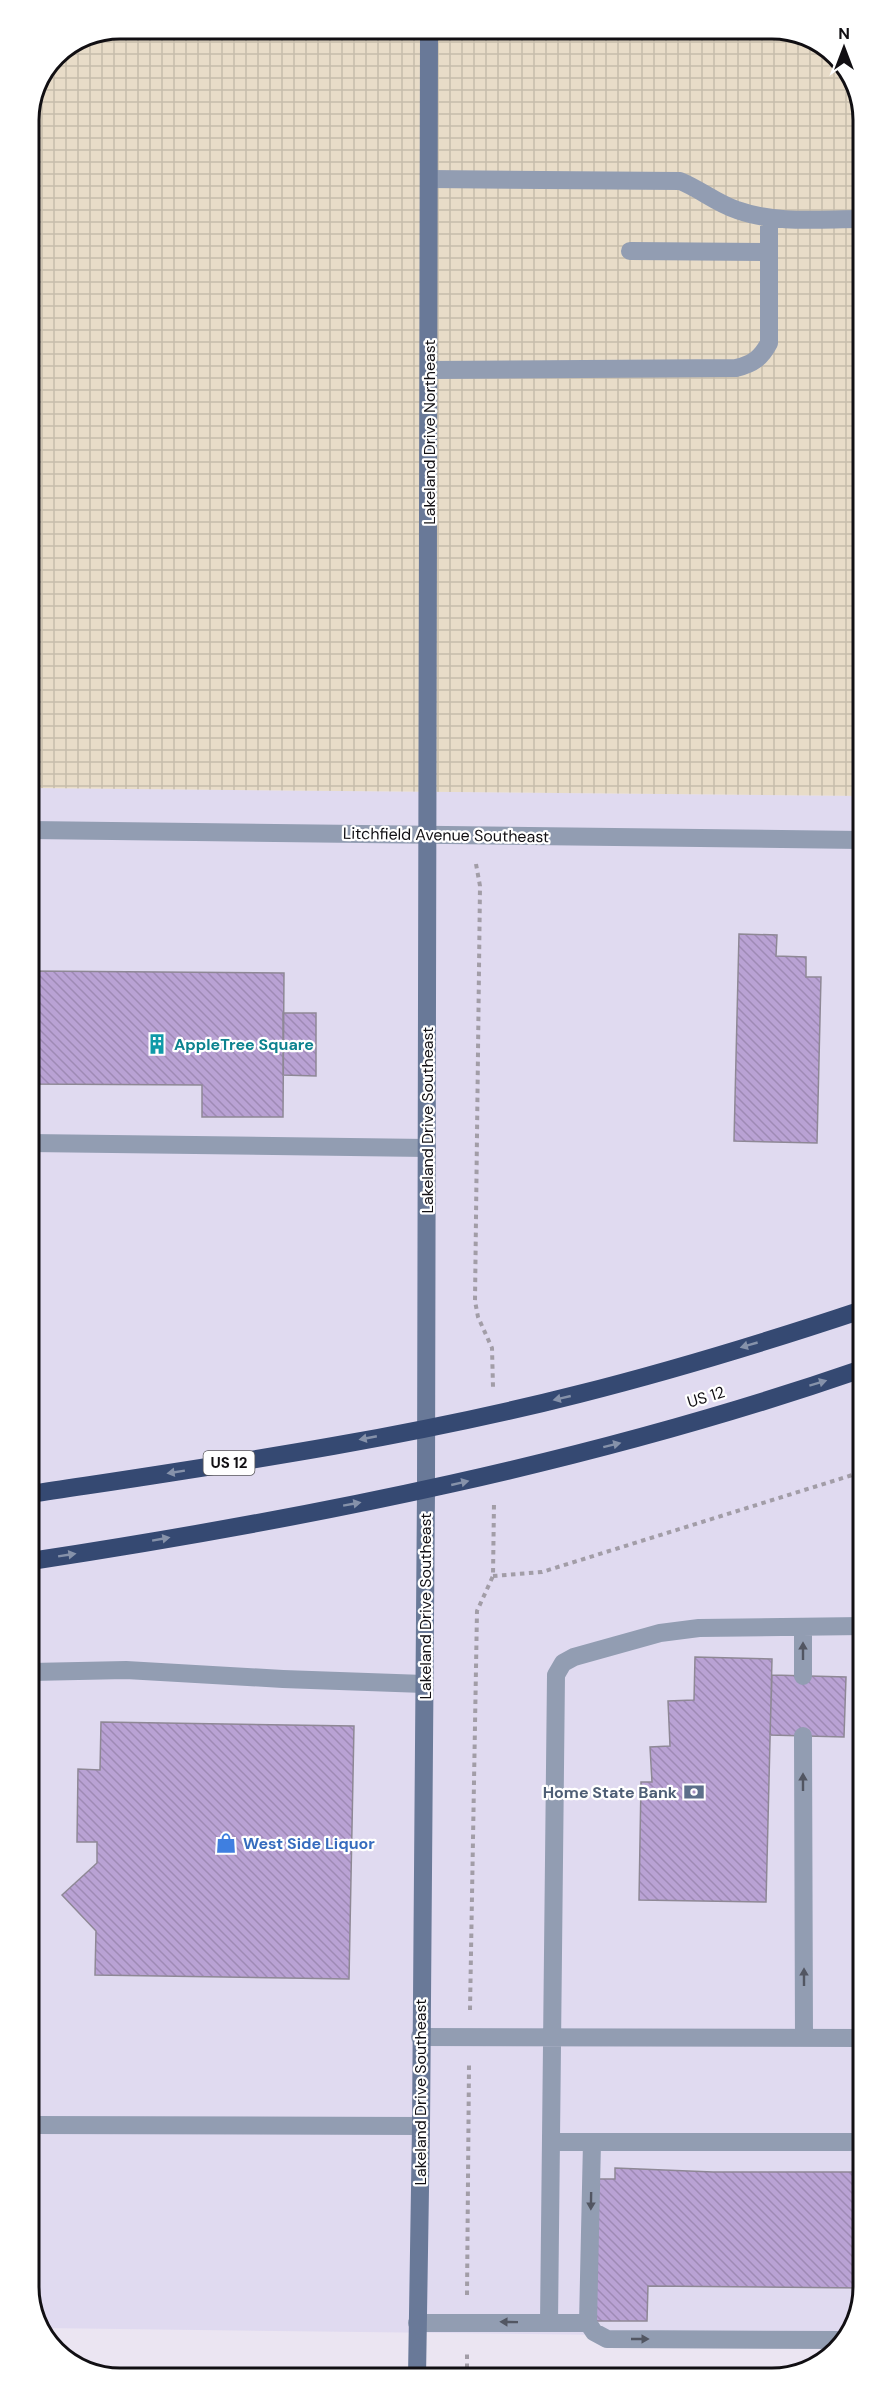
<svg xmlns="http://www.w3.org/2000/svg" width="892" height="2407" font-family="'DM Sans',sans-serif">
<defs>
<pattern id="industrial-grid" width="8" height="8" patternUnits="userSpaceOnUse" patternTransform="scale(1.5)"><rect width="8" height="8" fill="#e8dcc8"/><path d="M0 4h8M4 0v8" fill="none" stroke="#c6bcab"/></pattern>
<pattern id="building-back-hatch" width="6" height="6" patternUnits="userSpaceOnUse" patternTransform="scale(1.5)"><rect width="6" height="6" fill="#b9a2d4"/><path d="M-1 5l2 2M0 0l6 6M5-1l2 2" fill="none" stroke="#9e8ab5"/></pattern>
</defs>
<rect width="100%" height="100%" fill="#ebe5f2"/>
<path fill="#e0daf0" d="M 30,788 L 861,796 L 863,2287 L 846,2338 L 43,2328 L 32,2311 Z"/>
<path fill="url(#industrial-grid)" d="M 120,29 L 778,29 L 832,51 L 860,96 L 861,796 L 30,788 L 29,115 L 56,55 Z"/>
<path fill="url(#building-back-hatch)" stroke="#8e8895" stroke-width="1.5" d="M 739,934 L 777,935 L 776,956 L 806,957 L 806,977 L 821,977 L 817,1143 L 734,1141 Z
M 30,971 L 284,973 L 283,1117 L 202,1117 L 202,1085 L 30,1084 Z
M 283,1013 L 316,1013 L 316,1076 L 283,1075 Z
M 695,1657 L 772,1659 L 766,1902 L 639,1900 L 641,1782 L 652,1782 L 650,1747 L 670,1746 L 668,1701 L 694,1700 Z
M 772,1675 L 846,1677 L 844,1737 L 770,1735 Z
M 101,1722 L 354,1726 L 349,1979 L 95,1975 L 96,1931 L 62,1895 L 97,1863 L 97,1842 L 77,1842 L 78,1769 L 100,1770 Z
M 615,2168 L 713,2172 L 863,2172 L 863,2288 L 648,2286 L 647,2321 L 596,2321 L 597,2179 L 615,2179 Z"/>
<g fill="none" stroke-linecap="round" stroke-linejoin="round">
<path stroke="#a29da7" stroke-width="4" stroke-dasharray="4.5 4.5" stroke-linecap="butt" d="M 476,864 L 480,886 L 475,1301 L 478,1317 L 492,1348 L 493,1387
M 493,1576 L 542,1572 L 862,1472
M 470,2010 L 477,1611 L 493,1576 L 494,1502
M 467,2295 L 469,2065
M 467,2377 L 467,2350"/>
<path stroke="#929db2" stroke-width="18" d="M 429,179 L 680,181 C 700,189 716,203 737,210 C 776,224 820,219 860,219
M 630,251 L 769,252
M 429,370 L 736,368 C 753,364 761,358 769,343 L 769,219
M 30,1143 L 427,1148
M 803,1627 L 803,1676
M 803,1736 L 804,2036
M 420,2037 L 863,2038
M 31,2125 L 421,2126
M 552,2142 L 863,2142
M 592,2142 L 588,2323 L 594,2332 L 607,2339 L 845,2340
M 417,2323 L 588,2323
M 549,2323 L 556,1675 L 563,1663 L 574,1657 L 660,1633 L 699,1628 L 863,1626"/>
<path stroke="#929db2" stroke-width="18" d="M 30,830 L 861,840
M 31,1672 L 126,1670 L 283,1679 L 424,1684"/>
<path stroke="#697998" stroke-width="18" d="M 417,2377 L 421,2126 L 426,1491 L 429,29"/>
<path stroke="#354972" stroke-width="18" d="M 31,1494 C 214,1466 399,1440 579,1394 C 674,1370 769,1341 862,1310
M 31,1561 C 312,1518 593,1462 862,1369"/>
</g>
<defs><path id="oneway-solid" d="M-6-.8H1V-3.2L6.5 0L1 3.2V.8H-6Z" transform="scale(1.5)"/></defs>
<g fill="#8692aa">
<use href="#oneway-solid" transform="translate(749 1345) rotate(164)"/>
<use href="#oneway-solid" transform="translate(818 1383) rotate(-17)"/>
<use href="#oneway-solid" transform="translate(562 1398) rotate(167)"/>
<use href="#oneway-solid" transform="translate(368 1438) rotate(169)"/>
<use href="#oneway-solid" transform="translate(612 1445) rotate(-14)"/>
<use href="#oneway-solid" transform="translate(176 1472) rotate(171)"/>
<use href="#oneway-solid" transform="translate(460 1483) rotate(-13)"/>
<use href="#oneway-solid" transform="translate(352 1504) rotate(-10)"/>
<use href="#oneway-solid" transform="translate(161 1539) rotate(-10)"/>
<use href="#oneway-solid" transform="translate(67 1555) rotate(-9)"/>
</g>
<g fill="#525662">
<use href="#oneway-solid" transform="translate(803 1651) rotate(-90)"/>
<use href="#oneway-solid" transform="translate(803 1782) rotate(-90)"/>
<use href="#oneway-solid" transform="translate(804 1977) rotate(-90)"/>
<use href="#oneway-solid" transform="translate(591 2201) rotate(91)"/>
<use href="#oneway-solid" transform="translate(509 2322) rotate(-179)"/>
<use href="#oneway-solid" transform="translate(640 2339)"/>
</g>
<defs>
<g id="building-bare" transform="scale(1.62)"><path d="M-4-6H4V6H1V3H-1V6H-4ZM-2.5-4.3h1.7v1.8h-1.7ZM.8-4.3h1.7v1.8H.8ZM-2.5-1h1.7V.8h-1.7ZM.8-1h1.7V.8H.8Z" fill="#0f9aa8" stroke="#fff" stroke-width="2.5" paint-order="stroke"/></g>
<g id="bank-bare" transform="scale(1.62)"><path d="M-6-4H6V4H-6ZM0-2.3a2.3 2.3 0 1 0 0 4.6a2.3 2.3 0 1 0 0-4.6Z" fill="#5c6f8a" stroke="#fff" stroke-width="2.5" paint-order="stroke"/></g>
<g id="shop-bare" transform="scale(1.62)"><path d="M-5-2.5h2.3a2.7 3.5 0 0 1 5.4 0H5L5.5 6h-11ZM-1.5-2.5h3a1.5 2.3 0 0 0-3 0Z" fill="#3f7fe0" stroke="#fff" stroke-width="2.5" paint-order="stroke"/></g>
</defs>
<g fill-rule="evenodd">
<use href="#building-bare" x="157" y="1044"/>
<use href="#bank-bare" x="694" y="1792"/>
<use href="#shop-bare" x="226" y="1843"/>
</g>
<g text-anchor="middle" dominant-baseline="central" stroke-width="4.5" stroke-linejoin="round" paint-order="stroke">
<rect fill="#fff" stroke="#58575a" stroke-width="1.5" x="203.5" y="1451" width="51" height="24" rx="4.5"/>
<g font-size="15" font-weight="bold" fill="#110f13">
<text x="229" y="1463">US 12</text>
</g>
<g font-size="16" fill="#110f13" stroke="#fff">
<text transform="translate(429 432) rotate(-90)">Lakeland Drive Northeast</text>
<text transform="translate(446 835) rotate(1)">Litchfield Avenue Southeast</text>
<text transform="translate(427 1120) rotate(-90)">Lakeland Drive Southeast</text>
<text transform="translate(706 1397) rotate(-17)">US 12</text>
<text transform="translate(425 1606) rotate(-90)">Lakeland Drive Southeast</text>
<text transform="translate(420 2092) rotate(-90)">Lakeland Drive Southeast</text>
</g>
<g font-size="16" font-weight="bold" fill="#0d838f" stroke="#fff" text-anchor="start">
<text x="174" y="1044">AppleTree Square</text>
</g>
<g font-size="16" font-weight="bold" fill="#4e5e75" stroke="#fff" text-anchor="end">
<text x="677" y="1792">Home State Bank</text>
</g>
<g font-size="16" font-weight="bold" fill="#366cbe" stroke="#fff" text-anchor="start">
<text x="243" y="1843">West Side Liquor</text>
</g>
</g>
<path d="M0 0H892V2407H0ZM120 39H772A81 81 0 0 1 853 120V2287A81 81 0 0 1 772 2368H120A81 81 0 0 1 39 2287V120A81 81 0 0 1 120 39Z" fill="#fff" fill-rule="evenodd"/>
<path fill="none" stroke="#110f13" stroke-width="3" d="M120 39H772A81 81 0 0 1 853 120V2287A81 81 0 0 1 772 2368H120A81 81 0 0 1 39 2287V120A81 81 0 0 1 120 39Z"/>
<g transform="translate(844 48)" stroke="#ffffff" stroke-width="4.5" paint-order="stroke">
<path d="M0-4.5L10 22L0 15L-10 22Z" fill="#110f13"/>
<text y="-9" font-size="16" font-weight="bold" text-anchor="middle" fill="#110f13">N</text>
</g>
</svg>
